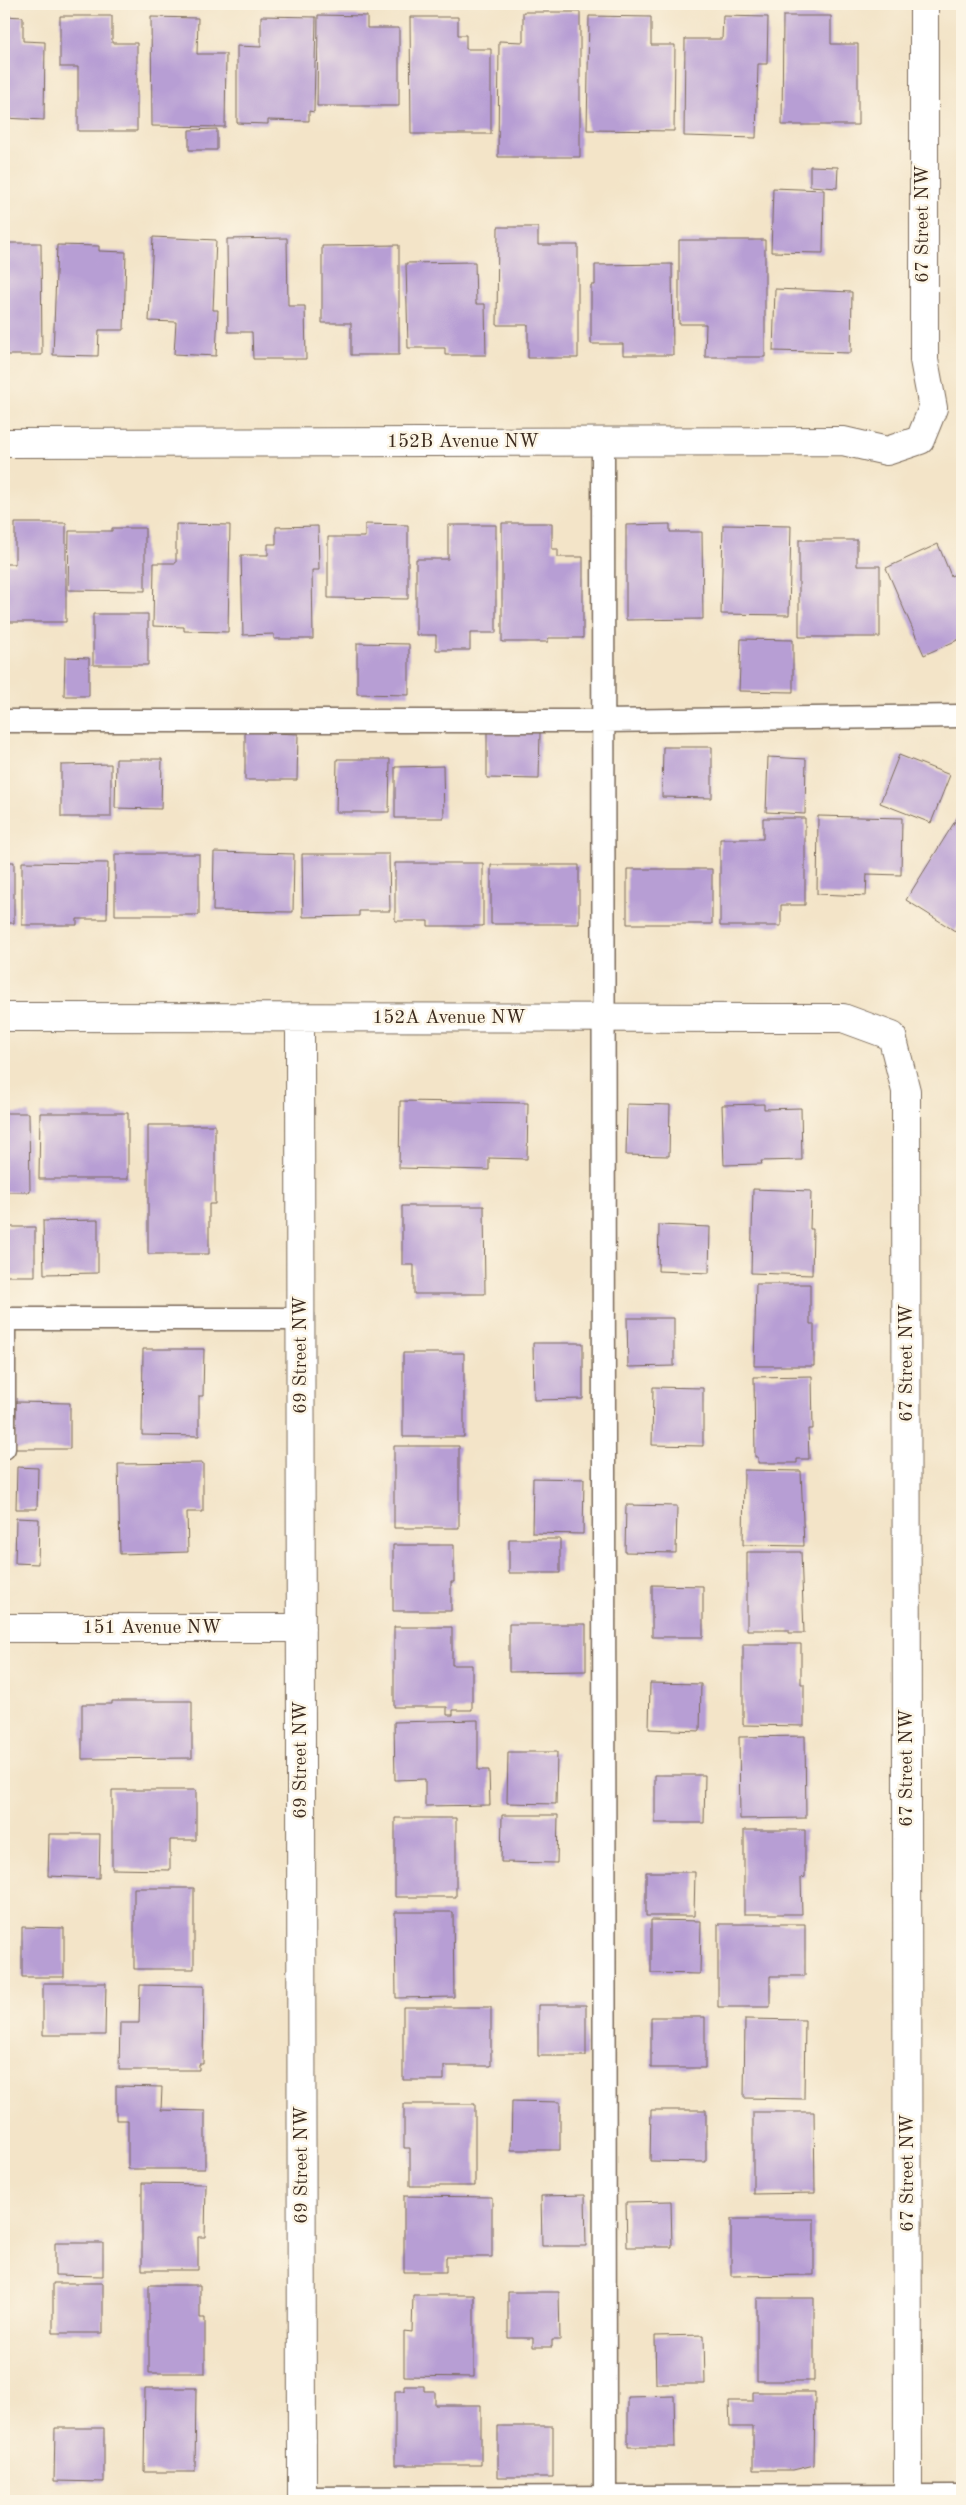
<svg xmlns="http://www.w3.org/2000/svg" width="966" height="2505" font-family="'Old Standard TT',serif">
<rect width="100%" height="100%" fill="#fcf5e5"/>
<filter id="ink" filterUnits="userSpaceOnUse"><feTurbulence type="fractalNoise" baseFrequency=".02" numOctaves="2"/><feDisplacementMap in="SourceGraphic" scale="10" xChannelSelector="R" yChannelSelector="G"/><feConvolveMatrix kernelMatrix="1 2 1 2 8 2 1 2 1" color-interpolation-filters="sRGB"/></filter>
<filter id="wash" filterUnits="userSpaceOnUse"><feTurbulence type="fractalNoise" baseFrequency=".0096" numOctaves="4" result="noise"/><feDisplacementMap in="SourceGraphic" scale="20" xChannelSelector="R" yChannelSelector="G"/><feGaussianBlur stdDeviation="1.12" result="paint"/><feColorMatrix in="noise" values="0 0 0 0 0 0 0 0 0 0 0 0 0 0 0 0 0 1.4 0 .05"/><feComposite in="paint" operator="in"/></filter>
<g filter="url(#wash)">
<rect width="100%" height="100%" fill="#f3e4c8"/>
<g id="blocks">
<path fill="#b79ed4" d="M 523,12 L 580,12 L 580,157 L 498,157 L 499,41 L 523,42 Z
M 318,15 L 367,16 L 367,28 L 399,28 L 399,106 L 317,106 Z
M 4,16 L 23,17 L 23,41 L 45,42 L 44,120 L 4,118 Z
M 60,16 L 112,16 L 112,43 L 137,43 L 137,131 L 78,131 L 78,67 L 60,67 Z
M 261,16 L 316,17 L 314,112 L 309,111 L 309,121 L 268,120 L 268,124 L 237,123 L 237,46 L 261,47 Z
M 589,16 L 651,17 L 651,45 L 675,45 L 674,131 L 587,130 Z
M 723,16 L 768,17 L 767,64 L 758,64 L 756,138 L 684,136 L 685,39 L 722,39 Z
M 783,16 L 831,16 L 831,44 L 858,44 L 858,125 L 782,125 Z
M 151,17 L 198,18 L 197,54 L 226,54 L 225,127 L 152,126 Z
M 410,17 L 458,17 L 458,35 L 466,35 L 466,49 L 491,49 L 491,134 L 411,134 Z
M 217,129 L 217,150 L 189,150 L 189,130 Z
M 810,166 L 838,167 L 837,188 L 810,186 Z
M 773,188 L 824,190 L 823,253 L 771,252 Z
M 498,227 L 538,227 L 538,245 L 578,245 L 578,358 L 528,358 L 528,325 L 497,325 Z
M 153,237 L 216,240 L 213,310 L 218,310 L 216,356 L 174,354 L 176,322 L 149,321 Z
M 287,238 L 288,306 L 305,306 L 306,359 L 253,359 L 252,332 L 228,332 L 227,239 Z
M 679,240 L 765,240 L 765,357 L 705,357 L 706,324 L 679,324 Z
M 4,243 L 41,243 L 42,355 L 4,355 Z
M 57,245 L 99,246 L 99,251 L 126,252 L 124,330 L 99,330 L 98,356 L 53,355 Z
M 399,245 L 399,355 L 351,355 L 351,323 L 322,323 L 322,246 Z
M 475,262 L 476,304 L 485,304 L 486,355 L 445,355 L 445,348 L 408,348 L 406,263 Z
M 672,264 L 673,355 L 623,355 L 623,344 L 591,344 L 591,285 L 595,285 L 595,265 Z
M 775,289 L 852,292 L 851,353 L 773,351 Z
M 15,523 L 66,523 L 66,622 L 4,622 L 4,564 L 15,564 Z
M 502,523 L 552,523 L 552,549 L 558,549 L 558,557 L 583,557 L 583,638 L 548,638 L 548,642 L 502,642 Z
M 176,524 L 230,525 L 228,632 L 184,631 L 184,627 L 153,626 L 154,563 L 176,563 Z
M 365,524 L 408,525 L 408,599 L 328,598 L 328,537 L 365,537 Z
M 670,524 L 670,532 L 702,532 L 703,619 L 626,620 L 626,525 Z
M 448,525 L 496,525 L 496,633 L 470,633 L 470,650 L 436,650 L 436,635 L 416,635 L 416,559 L 448,559 Z
M 723,525 L 791,526 L 789,615 L 721,614 Z
M 318,526 L 319,570 L 312,570 L 313,639 L 274,639 L 274,634 L 243,635 L 241,555 L 268,555 L 268,544 L 276,544 L 276,527 Z
M 112,528 L 145,528 L 145,591 L 68,590 L 69,531 L 112,531 Z
M 799,540 L 857,540 L 857,566 L 880,566 L 880,637 L 799,637 Z
M 938,544 L 951,576 L 962,571 L 962,638 L 924,655 L 886,568 Z
M 93,614 L 148,614 L 148,665 L 93,665 Z
M 741,639 L 793,640 L 793,692 L 739,691 Z
M 357,643 L 409,644 L 409,695 L 357,694 Z
M 65,657 L 89,658 L 89,696 L 64,696 Z
M 487,731 L 540,732 L 539,779 L 487,778 Z
M 245,732 L 298,734 L 297,780 L 245,780 Z
M 663,747 L 712,747 L 712,798 L 662,797 Z
M 899,755 L 950,775 L 931,823 L 880,803 Z
M 768,757 L 806,759 L 805,814 L 766,812 Z
M 116,759 L 162,759 L 161,809 L 115,808 Z
M 337,759 L 390,759 L 389,812 L 336,812 Z
M 111,764 L 111,817 L 61,817 L 61,765 Z
M 443,766 L 444,818 L 395,818 L 395,767 Z
M 962,810 L 962,920 L 955,931 L 906,900 Z
M 818,816 L 902,818 L 901,875 L 867,874 L 866,896 L 817,894 Z
M 763,818 L 805,818 L 805,905 L 781,905 L 781,926 L 720,926 L 720,839 L 763,839 Z
M 214,852 L 294,854 L 293,912 L 213,911 Z
M 115,854 L 199,854 L 199,915 L 115,915 Z
M 302,854 L 389,854 L 390,911 L 359,911 L 359,916 L 303,917 Z
M 4,862 L 14,862 L 14,923 L 4,923 Z
M 22,862 L 108,863 L 107,919 L 77,919 L 77,925 L 22,925 Z
M 395,863 L 483,863 L 483,926 L 428,926 L 428,921 L 395,921 Z
M 491,865 L 579,865 L 579,924 L 491,924 Z
M 627,869 L 712,869 L 712,924 L 627,924 Z
M 400,1101 L 528,1103 L 527,1159 L 489,1158 L 489,1170 L 399,1168 Z
M 627,1104 L 670,1105 L 669,1156 L 626,1155 Z
M 764,1104 L 764,1109 L 801,1108 L 802,1160 L 761,1161 L 762,1164 L 724,1165 L 722,1105 Z
M 4,1113 L 29,1113 L 30,1192 L 4,1192 Z
M 40,1113 L 128,1113 L 128,1179 L 39,1179 Z
M 148,1125 L 215,1125 L 215,1204 L 209,1204 L 209,1254 L 148,1254 Z
M 753,1189 L 811,1191 L 810,1229 L 813,1229 L 812,1275 L 751,1273 Z
M 402,1206 L 484,1206 L 485,1294 L 414,1294 L 414,1265 L 402,1265 Z
M 98,1220 L 98,1273 L 44,1274 L 43,1221 Z
M 659,1225 L 710,1227 L 709,1273 L 658,1271 Z
M 4,1227 L 35,1227 L 35,1276 L 4,1276 Z
M 756,1284 L 810,1284 L 810,1324 L 814,1324 L 814,1366 L 754,1366 Z
M 627,1318 L 674,1318 L 674,1366 L 628,1367 Z
M 533,1343 L 583,1343 L 583,1399 L 534,1400 Z
M 143,1349 L 204,1349 L 203,1396 L 199,1396 L 199,1436 L 142,1435 Z
M 403,1353 L 464,1353 L 464,1437 L 403,1437 Z
M 812,1376 L 813,1429 L 808,1429 L 809,1459 L 797,1459 L 797,1463 L 758,1463 L 758,1457 L 755,1457 L 754,1377 Z
M 653,1387 L 703,1388 L 703,1446 L 652,1445 Z
M 16,1402 L 70,1403 L 70,1449 L 15,1449 Z
M 394,1446 L 459,1446 L 459,1528 L 394,1528 Z
M 203,1463 L 203,1512 L 187,1512 L 188,1552 L 120,1554 L 118,1464 Z
M 17,1467 L 38,1468 L 37,1509 L 16,1509 Z
M 744,1470 L 801,1471 L 804,1546 L 743,1545 Z
M 533,1478 L 584,1479 L 583,1534 L 532,1533 Z
M 626,1505 L 677,1506 L 676,1553 L 625,1552 Z
M 16,1518 L 39,1519 L 38,1564 L 15,1563 Z
M 509,1539 L 560,1539 L 560,1573 L 509,1573 Z
M 393,1545 L 454,1545 L 454,1582 L 451,1582 L 451,1611 L 393,1611 Z
M 747,1552 L 801,1552 L 804,1633 L 789,1633 L 789,1630 L 747,1630 Z
M 652,1585 L 703,1586 L 703,1637 L 652,1637 Z
M 509,1624 L 586,1624 L 586,1671 L 509,1672 Z
M 394,1627 L 452,1627 L 452,1665 L 472,1665 L 472,1710 L 453,1710 L 453,1715 L 447,1715 L 447,1707 L 394,1707 Z
M 743,1644 L 801,1644 L 801,1684 L 804,1684 L 804,1726 L 743,1725 Z
M 650,1683 L 701,1684 L 700,1731 L 649,1729 Z
M 112,1701 L 192,1701 L 192,1758 L 82,1759 L 82,1704 L 112,1704 Z
M 478,1720 L 478,1770 L 489,1770 L 490,1805 L 425,1806 L 425,1779 L 395,1780 L 394,1722 Z
M 805,1736 L 806,1818 L 740,1819 L 739,1737 Z
M 508,1752 L 557,1752 L 556,1804 L 507,1803 Z
M 655,1775 L 705,1775 L 704,1823 L 655,1823 Z
M 112,1790 L 196,1790 L 196,1840 L 170,1840 L 170,1870 L 112,1869 Z
M 502,1815 L 558,1815 L 557,1863 L 501,1862 Z
M 395,1818 L 456,1818 L 456,1897 L 395,1897 Z
M 744,1830 L 805,1830 L 805,1877 L 801,1878 L 802,1914 L 744,1914 Z
M 49,1834 L 100,1834 L 99,1878 L 48,1876 Z
M 646,1872 L 695,1872 L 694,1916 L 646,1916 Z
M 134,1888 L 194,1888 L 194,1969 L 134,1969 Z
M 395,1912 L 453,1912 L 454,1997 L 396,1998 Z
M 651,1920 L 701,1921 L 700,1974 L 651,1973 Z
M 718,1924 L 805,1924 L 805,1976 L 770,1976 L 770,2007 L 718,2007 Z
M 22,1927 L 64,1928 L 64,1977 L 22,1977 Z
M 43,1983 L 106,1983 L 105,2035 L 43,2035 Z
M 140,1985 L 204,1986 L 203,2064 L 199,2064 L 199,2070 L 119,2070 L 120,2023 L 139,2023 Z
M 538,2005 L 586,2005 L 586,2056 L 538,2056 Z
M 403,2007 L 491,2007 L 491,2066 L 444,2066 L 444,2080 L 403,2080 Z
M 651,2017 L 705,2017 L 705,2068 L 651,2068 Z
M 745,2019 L 805,2020 L 804,2099 L 744,2098 Z
M 116,2086 L 162,2087 L 161,2110 L 205,2111 L 205,2169 L 128,2169 L 128,2120 L 116,2120 Z
M 512,2101 L 560,2102 L 560,2150 L 511,2150 Z
M 404,2104 L 475,2104 L 475,2186 L 410,2186 L 410,2148 L 404,2148 Z
M 651,2110 L 706,2110 L 706,2162 L 650,2161 Z
M 753,2112 L 814,2112 L 815,2193 L 753,2194 Z
M 142,2183 L 206,2184 L 205,2237 L 198,2237 L 198,2270 L 142,2270 Z
M 585,2195 L 586,2246 L 542,2246 L 541,2196 Z
M 404,2196 L 492,2197 L 492,2257 L 446,2257 L 446,2272 L 404,2272 Z
M 671,2201 L 672,2247 L 627,2247 L 626,2202 Z
M 731,2219 L 814,2219 L 814,2275 L 731,2276 Z
M 55,2243 L 103,2243 L 103,2276 L 55,2275 Z
M 53,2283 L 103,2283 L 103,2333 L 53,2333 Z
M 149,2285 L 200,2285 L 200,2318 L 205,2318 L 205,2373 L 149,2373 Z
M 508,2292 L 559,2292 L 560,2340 L 552,2340 L 552,2347 L 533,2347 L 533,2338 L 508,2338 Z
M 413,2295 L 474,2295 L 474,2377 L 404,2376 L 404,2331 L 412,2332 Z
M 757,2298 L 814,2298 L 814,2381 L 757,2381 Z
M 704,2335 L 705,2384 L 656,2384 L 655,2336 Z
M 404,2386 L 424,2386 L 424,2391 L 435,2391 L 435,2405 L 481,2405 L 481,2465 L 395,2465 L 395,2391 L 404,2391 Z
M 145,2388 L 196,2388 L 195,2472 L 144,2472 Z
M 753,2392 L 815,2392 L 814,2465 L 793,2470 L 753,2470 L 753,2427 L 730,2427 L 729,2401 L 753,2401 Z
M 674,2396 L 675,2447 L 628,2447 L 628,2397 Z
M 498,2426 L 553,2426 L 553,2477 L 498,2477 Z
M 55,2428 L 104,2428 L 104,2482 L 54,2481 Z"/>
</g>
</g>
<g filter="url(#ink)">
<use href="#blocks" fill-opacity="0" stroke="#7b6b5a" stroke-width="1"/>
<g fill="none" stroke-linecap="round" stroke-linejoin="round">
<g stroke="#7b6b5a" stroke-width="25">
<path id="lane" d="M 603,442 L 605,2498
M 4,721 L 603,721 L 962,716
M 4,1319 L 301,1319
M 4,1448 L 4,1319
M 302,2498 L 962,2496"/>
</g>
<g stroke="#7b6b5a" stroke-width="30">
<path id="street" d="M 4,443 L 843,441 L 887,451 L 920,440 L 933,408 L 924,360 L 924,4
M 4,1017 L 843,1018 L 892,1036 L 906,1091 L 908,2501
M 300,1018 L 302,2501
M 4,1628 L 301,1628"/>
</g>
<use href="#lane" stroke="#fff" stroke-width="22"/>
<use href="#street" stroke="#fff" stroke-width="28"/>
</g>
</g>
<g text-anchor="middle" dominant-baseline="central" stroke-width="5" stroke-linejoin="round" paint-order="stroke">
<g font-size="19" fill="#3b2a1e" stroke="#fcf5e5">
<text transform="translate(923 224) rotate(-90)">67 Street NW</text>
<text x="463" y="442">152B Avenue NW</text>
<text x="449" y="1018">152A Avenue NW</text>
<text transform="translate(301 1355) rotate(-90)">69 Street NW</text>
<text transform="translate(907 1363) rotate(-90)">67 Street NW</text>
<text x="152" y="1628">151 Avenue NW</text>
<text transform="translate(301 1760) rotate(-90)">69 Street NW</text>
<text transform="translate(907 1768) rotate(-90)">67 Street NW</text>
<text transform="translate(302 2165) rotate(-90)">69 Street NW</text>
<text transform="translate(908 2173) rotate(-90)">67 Street NW</text>
</g>
</g>
<rect width="966" height="2505" fill="none" stroke="#fcf5e5" stroke-width="20"/>
</svg>
